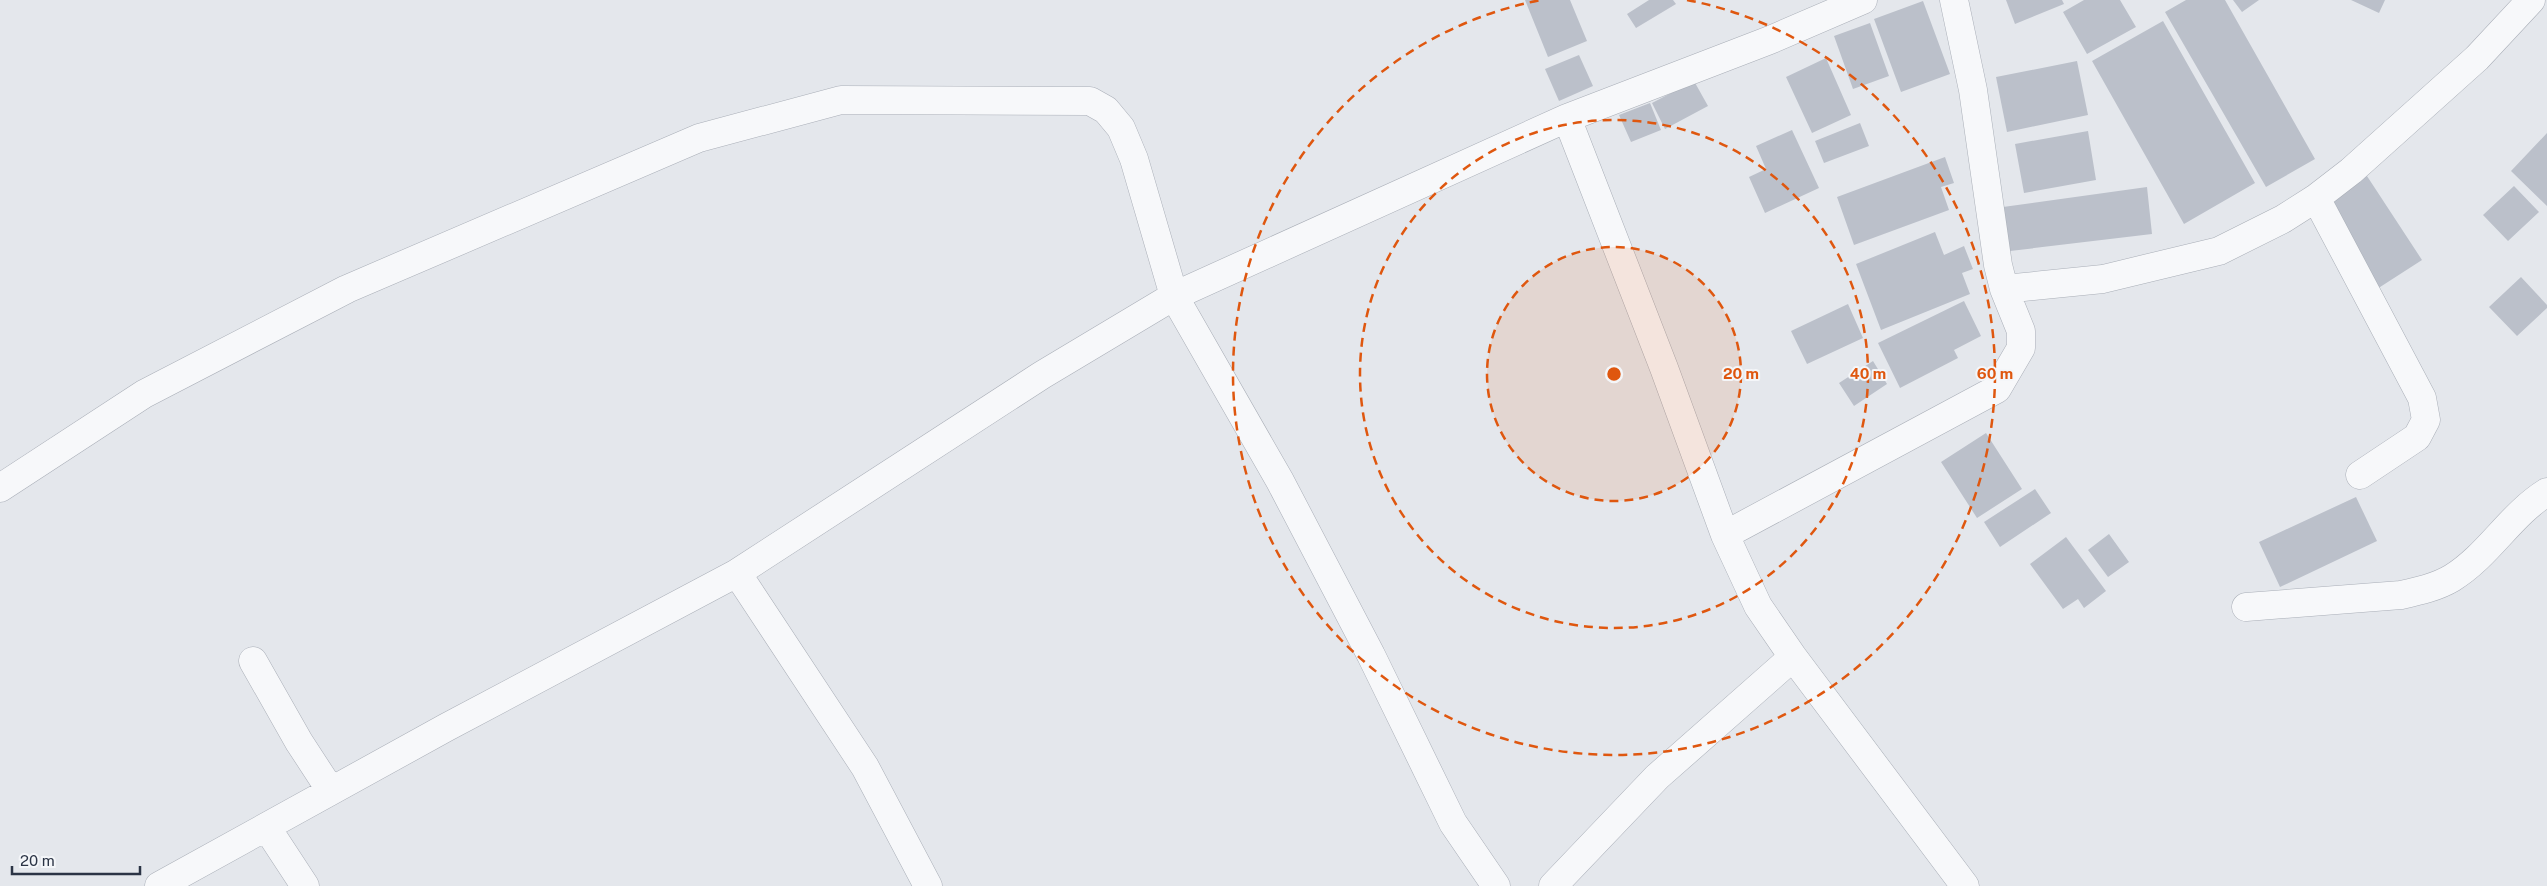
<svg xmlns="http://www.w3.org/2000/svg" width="2547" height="886" font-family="'Public Sans',sans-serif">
<rect width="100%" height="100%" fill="#e4e7ec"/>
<path fill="#bbc0ca" d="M 1525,0 L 1570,0 L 1587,41 L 1548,57 Z
M 1649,0 L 1673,0 L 1676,4 L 1636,28 L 1627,14 Z
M 2006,0 L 2062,0 L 2064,4 L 2015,24 Z
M 2084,0 L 2120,0 L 2136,27 L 2087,54 L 2063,12 Z
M 2186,0 L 2225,0 L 2315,159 L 2266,187 L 2165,12 Z
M 2233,0 L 2259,0 L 2242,12 Z
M 2351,0 L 2385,0 L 2379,13 Z
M 1923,1 L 1950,74 L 1901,92 L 1874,19 Z
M 2163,21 L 2255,183 L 2184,224 L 2092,61 Z
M 1870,23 L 1889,76 L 1853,89 L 1834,36 Z
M 1579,55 L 1593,86 L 1559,101 L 1545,69 Z
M 1826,58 L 1851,115 L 1812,133 L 1786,77 Z
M 2077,61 L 2088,115 L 2007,132 L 1996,77 Z
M 1694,81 L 1708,106 L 1665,129 L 1652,103 Z
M 1650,103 L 1661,130 L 1631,142 L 1619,115 Z
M 1860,123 L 1869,146 L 1824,163 L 1815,141 Z
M 1792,130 L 1819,188 L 1765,213 L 1749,177 L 1766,169 L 1756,146 Z
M 2088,131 L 2096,180 L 2024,193 L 2015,144 Z
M 2547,133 L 2547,206 L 2511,171 Z
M 1945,157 L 1954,183 L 1941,187 L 1949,210 L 1854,245 L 1837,197 Z
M 2365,173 L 2422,260 L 2377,289 L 2321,202 Z
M 2514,186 L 2539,212 L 2508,241 L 2483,215 Z
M 2147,187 L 2152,234 L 2010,251 L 2003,207 Z
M 1935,232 L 1944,255 L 1964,246 L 1973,269 L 1962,273 L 1970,294 L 1881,330 L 1856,264 Z
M 2521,277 L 2547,305 L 2547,308 L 2517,336 L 2489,307 Z
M 1964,301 L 1981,336 L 1954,350 L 1958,358 L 1900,388 L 1878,343 Z
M 1848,304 L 1863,338 L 1807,364 L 1791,331 Z
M 1873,361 L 1887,384 L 1854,406 L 1839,383 Z
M 1986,433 L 2022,489 L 1977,518 L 1941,462 Z
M 2035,489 L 2051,513 L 2000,547 L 1984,522 Z
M 2356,497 L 2377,541 L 2280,587 L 2259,542 Z
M 2109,534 L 2129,562 L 2108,577 L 2088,550 Z
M 2066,537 L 2106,591 L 2084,608 L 2078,599 L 2063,609 L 2030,564 Z"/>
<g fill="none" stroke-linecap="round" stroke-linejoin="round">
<g stroke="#a9aeb7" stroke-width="29">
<path id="street" d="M 1567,118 L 1664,368 L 1725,535 L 1758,606 L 1793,657 L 1965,886
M 2316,198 L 2422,398 L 2426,420 L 2417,437 L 2360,475
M 2004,289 L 2103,279 L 2219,251 L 2283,219 L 2316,198 L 2351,171 L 2477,58 L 2531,0
M 0,488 L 144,394 L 347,289 L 699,138 L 841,100 L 1090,101 L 1106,110 L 1121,128 L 1134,159 L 1174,296 L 1280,481 L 1371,655 L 1453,823 L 1496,886
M 1725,535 L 1997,389 L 2021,348 L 2021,331 L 2004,289 L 1998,265 L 1973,90 L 1954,0
M 737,573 L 865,767 L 928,886
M 2246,607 L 2401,595 C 2419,591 2437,587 2452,578 C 2489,555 2510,515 2547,492
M 253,661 L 299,742 L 331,791
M 267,828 L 305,886
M 159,886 L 447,727 L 737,573 L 1042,375 L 1174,296 L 1567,118 L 1770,40 L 1863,0
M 1553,886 L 1657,777 L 1793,657"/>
</g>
<use href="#street" stroke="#f7f8fa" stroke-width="28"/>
</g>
<circle cx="1614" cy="374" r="127" fill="#df570f" fill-opacity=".12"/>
<g fill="none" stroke="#df570f" stroke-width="2.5" stroke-dasharray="9 6">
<circle cx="1614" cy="374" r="127"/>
<circle cx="1614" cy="374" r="254"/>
<path d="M1687 0A381 381 0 1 1 1541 0"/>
</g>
<circle cx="1614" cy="374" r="8" fill="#df570f" stroke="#f4f6f9" stroke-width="2.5"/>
<g font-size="15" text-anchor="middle" font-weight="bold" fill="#df570f" stroke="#f4f6f9" stroke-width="4" stroke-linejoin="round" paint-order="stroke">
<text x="1741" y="379">20 m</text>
<text x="1868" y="379">40 m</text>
<text x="1995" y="379">60 m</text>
</g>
<path d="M12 866v8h128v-8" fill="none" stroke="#2b3445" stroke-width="2.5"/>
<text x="20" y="866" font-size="15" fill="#2b3445" stroke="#f4f6f9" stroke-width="4" paint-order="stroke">20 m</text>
</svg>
